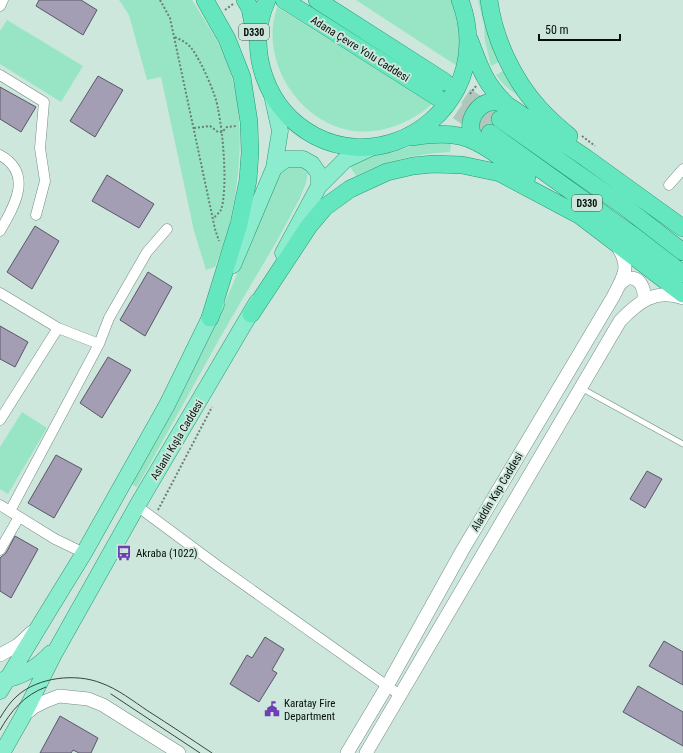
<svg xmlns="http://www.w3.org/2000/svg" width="683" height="753" font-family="'Roboto Condensed',sans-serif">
<rect width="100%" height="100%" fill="#cde7dc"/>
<path fill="#98e5c6" d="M 119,0 L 192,0 C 207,24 225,50 232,78 C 245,125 240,179 229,226 C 226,240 220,253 215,267 L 206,270 L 194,231 L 161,77 L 147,80 L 129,15 Z
M 356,0 L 453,0 L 458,13 L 461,48 L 457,66 Z
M 478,0 L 486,0 L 507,58 L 491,66 L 485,41 L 484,25 Z
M 277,7 L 432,104 C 410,124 377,136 348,130 C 301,120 268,71 273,25 C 273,19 276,13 277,7 Z
M 7,20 L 83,66 L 61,102 L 0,64 L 0,31 Z
M 510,67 L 535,110 L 504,85 L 496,75 Z
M 452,136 L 450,152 C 415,154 388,160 356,176 L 349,165 L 369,156 L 394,152 L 406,148 L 419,142 Z
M 284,166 L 304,166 L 308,173 L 306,183 L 300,198 L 278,239 L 225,329 L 137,487 L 131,484 L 199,358 L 223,307 L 280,173 Z
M 22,412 L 47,428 L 8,494 L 0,489 L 0,447 Z"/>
<path fill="#a49eb4" stroke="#5b5669" d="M 39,0 L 81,0 L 97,10 L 83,35 L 36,6 Z
M 98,76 L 123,90 L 95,137 L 70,121 Z
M 0,87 L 36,107 L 21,132 L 0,119 Z
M 107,175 L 154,204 L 139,228 L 92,201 Z
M 35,226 L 59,241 L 32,289 L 7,272 Z
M 148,272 L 172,287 L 145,336 L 120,320 Z
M 0,326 L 28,342 L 15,367 L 0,359 Z
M 108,357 L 131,370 L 102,418 L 80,403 Z
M 56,455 L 82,469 L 54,518 L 28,503 Z
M 647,471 L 662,479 L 645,508 L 630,499 Z
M 15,536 L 38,549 L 11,598 L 0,591 L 0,558 L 6,553 Z
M 265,637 L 284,649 L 272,670 L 277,673 L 259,702 L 230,684 L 247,655 L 252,658 Z
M 664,641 L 683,652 L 683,685 L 649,666 Z
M 638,686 L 683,712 L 683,746 L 623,712 Z
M 60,716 L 98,738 L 91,753 L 79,753 L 73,750 L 71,753 L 40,753 Z"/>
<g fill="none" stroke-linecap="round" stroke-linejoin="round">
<path stroke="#afc7bd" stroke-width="17" stroke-dasharray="17 8" stroke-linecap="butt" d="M 445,82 L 500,119
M 437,97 L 490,133"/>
<g stroke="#748d82" stroke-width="6">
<path id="service" d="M 581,388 L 683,444"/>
</g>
<g stroke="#748d82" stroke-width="11">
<path id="minor" d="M 0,6 L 3,0
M 0,75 L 44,102 L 40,148 L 45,181 L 36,215
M 0,155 C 34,174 14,207 0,231
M 669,185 L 683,169
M 0,293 L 58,328 L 0,420
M 58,328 L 99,344
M 0,505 L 55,539 L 84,553
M 137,506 L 218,566 L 400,695
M 10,511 L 99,344 L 109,318 L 147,252 L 167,229
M 0,550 L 19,517"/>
</g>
<g stroke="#748d82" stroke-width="14">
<path id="tertiary" d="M 619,285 C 622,282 626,278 630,278 C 642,278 646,293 643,301
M 0,655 L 18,645 L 32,632
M 23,716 L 34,707 L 46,701 L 59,696 L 88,699 L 103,705 L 179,753
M 347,753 L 387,686 L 462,551 L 613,297 C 617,289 622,281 624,273 C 627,264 622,251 615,244
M 366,753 L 620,321 C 638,302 656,288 683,298"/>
</g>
<g stroke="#2a9874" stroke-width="17">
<path id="primary" d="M 274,168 L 286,159 L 303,159 L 312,164 L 319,174 L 319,186
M 283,253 L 319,186 L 345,160 L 373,147
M 233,265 L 274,168 L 280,131 L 272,95
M 3,680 C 22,677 38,667 51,653
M 0,691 L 46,615 L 84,553 L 167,405 L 216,305
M 2,753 L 23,716 L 54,654 L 137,506 L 257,302"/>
</g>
<g stroke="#2a9874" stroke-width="18">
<path id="trunk" d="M 205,0 L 227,39 L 242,77 L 249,122 L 250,153 L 248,180 L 239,224 L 210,318
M 245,0 L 250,8 L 255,34
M 267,0 C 245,50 266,110 315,136 C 367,163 430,140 457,88 C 471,61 471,28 460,0
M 284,0 L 437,97
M 317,0 L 445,82
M 489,0 C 494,39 513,79 539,108 C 548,118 558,127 569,136
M 470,41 C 480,68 485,84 507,105 L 586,158 L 683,228
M 500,119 L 625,207 L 683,252
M 490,133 L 635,237 L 683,274
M 412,137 C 426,135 439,133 453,135 C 479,137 506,162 527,177
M 482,145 C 478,141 474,138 472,133 C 467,120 478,103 492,102 C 497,101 502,103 507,105
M 570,208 L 683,294
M 251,314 L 309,226 L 325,207 L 350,189 L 387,172 L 413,166 L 433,164 L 462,165 L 500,173 L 579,215"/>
</g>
<path stroke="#6c7e76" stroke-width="2" stroke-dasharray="2 2" stroke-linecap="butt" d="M 160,0 L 170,18 L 215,229 L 219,241
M 225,10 L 233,4
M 175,37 C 181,40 188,43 192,49 C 201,61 216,94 218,109 C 223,132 228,188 221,210 C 219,213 215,216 213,219
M 470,94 L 476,86
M 194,128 L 210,126 L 218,132 L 222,132 L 227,127 L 237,126
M 582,136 L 595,146
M 158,510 L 212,407"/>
<use href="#service" stroke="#fff" stroke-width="5"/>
<use href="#minor" stroke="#fff" stroke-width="10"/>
<use href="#tertiary" stroke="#fff" stroke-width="13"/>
<use href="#primary" stroke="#8bedce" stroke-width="16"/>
<use href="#trunk" stroke="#64e7be" stroke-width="17"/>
<path stroke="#37443f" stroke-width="1" d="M 111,694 L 200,753
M 0,718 C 5,710 10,702 17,696 C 38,677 76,673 101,683 C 118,689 133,701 148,711 C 170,725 191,739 212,753
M 0,730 C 11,711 24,695 46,687"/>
</g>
<defs>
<g id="bus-bare" transform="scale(1.2)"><path d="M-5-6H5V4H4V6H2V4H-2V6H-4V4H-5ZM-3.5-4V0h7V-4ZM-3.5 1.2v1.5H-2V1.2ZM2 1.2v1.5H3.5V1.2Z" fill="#6e3eb5" stroke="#cde7dc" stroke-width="2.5" paint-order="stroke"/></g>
<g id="civic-bare" transform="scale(1.2)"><path d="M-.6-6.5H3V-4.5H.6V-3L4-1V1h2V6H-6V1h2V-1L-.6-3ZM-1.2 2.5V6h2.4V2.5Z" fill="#6e3eb5" stroke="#cde7dc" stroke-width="2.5" paint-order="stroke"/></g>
</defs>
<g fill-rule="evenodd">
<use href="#bus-bare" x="124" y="553"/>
<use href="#civic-bare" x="272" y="709"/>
</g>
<g text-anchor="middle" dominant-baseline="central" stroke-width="4" stroke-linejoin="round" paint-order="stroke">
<g fill="#cde7dc" stroke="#42504a" stroke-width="1">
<rect x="239" y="24" width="30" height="16" rx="3"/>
<rect x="572" y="195" width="30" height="16" rx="3"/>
</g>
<g font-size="10" font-weight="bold" fill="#060f0b">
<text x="254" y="32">D330</text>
<text x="587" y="203">D330</text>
</g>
<g font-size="11" fill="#060f0b" stroke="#cde7dc">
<text transform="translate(360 49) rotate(32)">Adana Çevre Yolu Caddesi</text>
<text transform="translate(177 440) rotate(-59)">Aslanlı Kışla Caddesi</text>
<text transform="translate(497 492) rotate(-59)">Aladdin Kap Caddesi</text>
</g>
<g font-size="11" fill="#060f0b" stroke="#cde7dc" text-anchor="start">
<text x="136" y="553">Akraba (1022)</text>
<text x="284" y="703">Karatay Fire<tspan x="284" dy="13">Department</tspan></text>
</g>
</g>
<path d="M539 34v6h81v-6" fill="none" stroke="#060f0b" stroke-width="2"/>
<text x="545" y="34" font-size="12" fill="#060f0b" stroke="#cde7dc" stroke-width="3" paint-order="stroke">50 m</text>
</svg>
